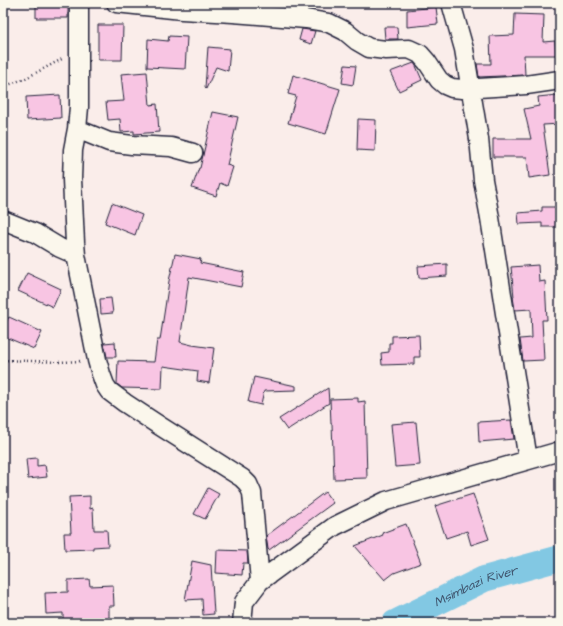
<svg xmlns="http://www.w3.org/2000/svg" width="563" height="626" font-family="'Architects Daughter',sans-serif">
<rect width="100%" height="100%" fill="#faedea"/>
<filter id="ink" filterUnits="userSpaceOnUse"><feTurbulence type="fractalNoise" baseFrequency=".025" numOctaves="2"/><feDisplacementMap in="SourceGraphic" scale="8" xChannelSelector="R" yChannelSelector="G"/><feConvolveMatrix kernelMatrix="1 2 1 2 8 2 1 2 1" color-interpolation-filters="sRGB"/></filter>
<g filter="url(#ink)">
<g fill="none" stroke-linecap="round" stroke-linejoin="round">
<path stroke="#82c8e3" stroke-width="26" id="s1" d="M 395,623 L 484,579 L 560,558"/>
</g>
<path fill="#f8c5e3" stroke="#22223b" d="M 36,3 L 68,3 L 68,18 L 36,18 Z
M 436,7 L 438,24 L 407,27 L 407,10 Z
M 515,14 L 544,15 L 543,42 L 555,41 L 556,55 L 524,55 L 525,75 L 479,77 L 477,64 L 491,64 L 490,36 L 514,35 Z
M 98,25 L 123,25 L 122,60 L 98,60 Z
M 384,27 L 397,27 L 398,39 L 385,39 Z
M 302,29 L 315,31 L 311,44 L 299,40 Z
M 169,36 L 187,37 L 185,69 L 147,67 L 148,39 L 168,41 Z
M 208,47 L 230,49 L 228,71 L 216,67 L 206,89 L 205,88 Z
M 414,63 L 416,66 L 422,80 L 399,91 L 390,72 Z
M 345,65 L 356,66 L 353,85 L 342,83 Z
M 147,72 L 150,105 L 157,104 L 159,132 L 134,134 L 134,131 L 121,132 L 120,119 L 108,120 L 106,102 L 124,101 L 121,74 Z
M 293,75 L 340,89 L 326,134 L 288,123 L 296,96 L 288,94 Z
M 60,95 L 61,118 L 27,120 L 26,97 Z
M 557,95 L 560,124 L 543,125 L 550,175 L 529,178 L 527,157 L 493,157 L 493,139 L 531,139 L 524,109 L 539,106 L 538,97 Z
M 213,112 L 238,117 L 227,165 L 233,167 L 227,186 L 220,183 L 216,196 L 192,188 L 199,168 L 200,168 Z
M 358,119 L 376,120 L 375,151 L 357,150 Z
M 112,203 L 142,215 L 135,235 L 105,223 Z
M 542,207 L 557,207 L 558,227 L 542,227 L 542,223 L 519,224 L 518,213 L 542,211 Z
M 175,254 L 201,259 L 200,263 L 244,272 L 241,287 L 189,277 L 180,342 L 192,345 L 214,348 L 209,383 L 197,381 L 198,371 L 163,366 L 162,389 L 122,388 L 117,384 L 118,361 L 154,362 L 157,340 L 160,340 L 169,281 Z
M 447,264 L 447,276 L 419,278 L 418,266 Z
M 538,265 L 539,282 L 545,281 L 547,320 L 542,320 L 544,360 L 523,361 L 520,339 L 532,338 L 531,309 L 515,310 L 513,297 L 514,297 L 511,267 Z
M 27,273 L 61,289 L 53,307 L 18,291 Z
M 111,298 L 113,313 L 101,314 L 100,299 Z
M 9,317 L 42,332 L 34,349 L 3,336 L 3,321 L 6,322 Z
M 419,335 L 420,357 L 414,357 L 414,364 L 382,365 L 381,353 L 389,352 L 389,343 L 392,343 L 392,336 Z
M 115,342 L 116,357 L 107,357 L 104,343 Z
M 254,377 L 296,386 L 296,390 L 264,391 L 261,405 L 248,402 Z
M 328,388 L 329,403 L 287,430 L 279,419 Z
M 358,398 L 358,402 L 365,401 L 367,478 L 334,479 L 332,424 L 331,424 L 330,399 Z
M 511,420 L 514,439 L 479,442 L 478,422 Z
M 416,422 L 420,465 L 395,467 L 391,424 Z
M 37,458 L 37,466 L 45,465 L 47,477 L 28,479 L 26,459 Z
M 208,488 L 219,494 L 205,519 L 194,514 Z
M 325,492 L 333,503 L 269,550 L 268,549 L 266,536 Z
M 473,494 L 489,539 L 471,545 L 467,531 L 446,538 L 435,506 Z
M 90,496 L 90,509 L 93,508 L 94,530 L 107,530 L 108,546 L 93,547 L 93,549 L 65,550 L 64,533 L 71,533 L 69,497 Z
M 406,524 L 421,563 L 394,573 L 385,580 L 355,546 L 383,535 L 382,533 Z
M 217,550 L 247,551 L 248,563 L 243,563 L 242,575 L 216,573 Z
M 192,561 L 211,565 L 214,614 L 203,615 L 202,599 L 185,600 Z
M 89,579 L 90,586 L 113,585 L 114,606 L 109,606 L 109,620 L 86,622 L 86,623 L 63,623 L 63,613 L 46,614 L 45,593 L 68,592 L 68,580 Z"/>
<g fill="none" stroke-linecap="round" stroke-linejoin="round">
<g stroke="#22223b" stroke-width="21">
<path id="minor" d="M 79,3 L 79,107 L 77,129 L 73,150 L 72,179 L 75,243 L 76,255 L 97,360 L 101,374 L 105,385 L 109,391 L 125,403 L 160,426 L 242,478 L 248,484 L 252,493 L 260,581
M 116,3 L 182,10 L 233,13 L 306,19 L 329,23 L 345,31 L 357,41 L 369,48 L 386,50 L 409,49 L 420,54 L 427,62 L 439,80 L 445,85 L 452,88 L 462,89 L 526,85 L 560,80
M 451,3 L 464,49 L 479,139 L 483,180 L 490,218 L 528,460
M 77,129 L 109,142 L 132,145 L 171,147 L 193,153
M 3,220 L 35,233 L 60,248 L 76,255
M 242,623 L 244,602 L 260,581 L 335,526 L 386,501 L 560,451"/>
</g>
<path stroke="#22223b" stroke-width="2.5" stroke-dasharray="1 3" stroke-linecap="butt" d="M 3,87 L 26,78 L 64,58
M 3,360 L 60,362 L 82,361"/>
<use href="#minor" stroke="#fbf7ec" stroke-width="18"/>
</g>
</g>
<g text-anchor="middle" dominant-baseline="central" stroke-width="3" stroke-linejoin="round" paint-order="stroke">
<g font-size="13" font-style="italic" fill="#3f546d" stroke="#fbf7ec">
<text stroke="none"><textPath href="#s1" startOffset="89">Msimbazi River</textPath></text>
</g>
</g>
<rect width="563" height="626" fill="none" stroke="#fbf7ec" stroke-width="16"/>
<rect x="8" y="8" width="547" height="610" fill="none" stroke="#22223b" stroke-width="1.5" filter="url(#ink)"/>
</svg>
